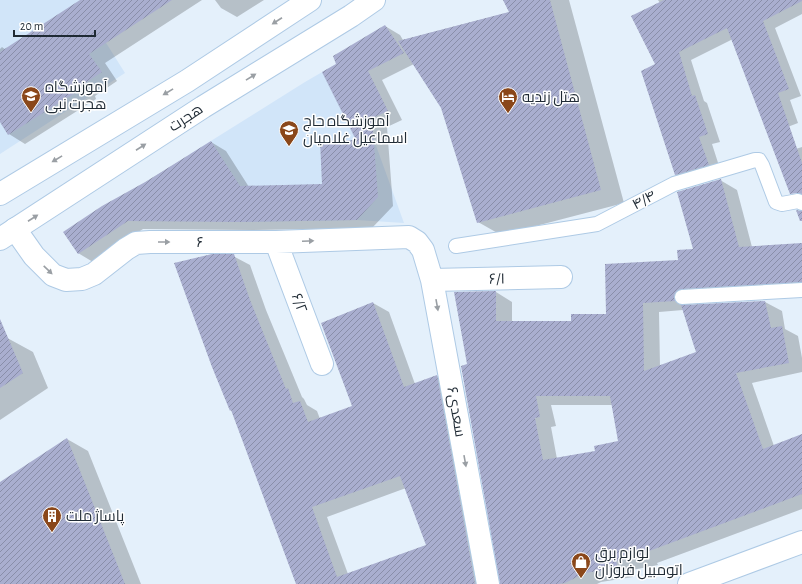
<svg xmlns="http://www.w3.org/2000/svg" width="802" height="584" font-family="'Alegreya Sans',Cairo,sans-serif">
<defs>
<pattern id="building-hatch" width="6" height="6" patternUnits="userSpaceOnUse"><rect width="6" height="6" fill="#a9aecf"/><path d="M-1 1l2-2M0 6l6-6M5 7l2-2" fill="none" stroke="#898ea9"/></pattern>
</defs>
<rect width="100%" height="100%" fill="#e4f0fb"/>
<path fill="#d1e5f9" d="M 0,0 L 79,0 L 125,73 L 0,154 Z
M 336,64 L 374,140 L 404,223 L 357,220 L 235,222 L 190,154 L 305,82 Z"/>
<path fill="#0003" fill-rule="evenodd" d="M 80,0 L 202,0 L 105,63 L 117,81 L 95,96 L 96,99 L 25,144 L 9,134 L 0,120 L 0,49 L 2,47 L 6,50 L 80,1 Z
M 215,0 L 264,0 L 237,17 L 221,8 Z
M 504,0 L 569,0 L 624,203 L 501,235 L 478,222 L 442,107 L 414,64 L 382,80 L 402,120 L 387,127 L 393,206 L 372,228 L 251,230 L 143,229 L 93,262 L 78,253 L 147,181 L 211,142 L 226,151 L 249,187 L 323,185 L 357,141 L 338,65 L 385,26 L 400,35 L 403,40 L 510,12 Z
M 658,0 L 802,0 L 802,14 L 775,28 L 801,96 L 790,100 L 798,123 L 777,131 L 733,39 L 691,60 L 704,101 L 707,103 L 720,142 L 712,144 L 721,172 L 688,182 L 675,174 L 657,64 L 660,3 Z
M 802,147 L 802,196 L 789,188 L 777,155 Z
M 720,180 L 737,190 L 752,247 L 802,244 L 802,292 L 691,302 L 690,306 L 765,302 L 782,311 L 785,329 L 798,336 L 802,358 L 802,372 L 752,383 L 774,446 L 802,435 L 802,509 L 657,563 L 658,565 L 632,570 L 633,577 L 601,582 L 597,584 L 508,584 L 468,365 L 496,292 L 512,302 L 512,322 L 572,322 L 608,315 L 679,261 L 694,250 ZM 683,310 L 698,352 L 660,367 L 659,312 ZM 551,405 L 613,405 L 619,442 L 596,452 L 557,459 L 551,427 L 556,426 Z
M 233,256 L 250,265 L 266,310 L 302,397 L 304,399 L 307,405 L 317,411 L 320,419 L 354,406 L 373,303 L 389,312 L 415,384 L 437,376 L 453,386 L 482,584 L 297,584 ZM 406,488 L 427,545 L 348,574 L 327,517 Z
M 0,334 L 33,352 L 48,388 L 0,420 Z
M 67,439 L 88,451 L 141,584 L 0,584 L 0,484 Z"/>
<path fill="url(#building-hatch)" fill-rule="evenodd" d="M 80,0 L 172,0 L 89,54 L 102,72 L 79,87 L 81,89 L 8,135 L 0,122 L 0,52 Z
M 503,0 L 550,0 L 601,190 L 477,223 L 441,108 L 398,41 L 509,12 Z
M 664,0 L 802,0 L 802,1 L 763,21 L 789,89 L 778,93 L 802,163 L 802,194 L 797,193 L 790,194 L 727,28 L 679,52 L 692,96 L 695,95 L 708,134 L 699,137 L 709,165 L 675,175 L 641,71 L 655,64 L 631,16 Z
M 385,25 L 404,53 L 368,71 L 388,111 L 372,118 L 378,197 L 357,220 L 235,222 L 128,221 L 78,254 L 63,232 L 102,206 L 147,181 L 211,141 L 240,186 L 322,184 L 320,141 L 356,140 L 322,72 L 336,64 L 333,56 Z
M 721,179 L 739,247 L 802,243 L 802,282 L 682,289 L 678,290 L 675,293 L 674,297 L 675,301 L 643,303 L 644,371 L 696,352 L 693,343 L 681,305 L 765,301 L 771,328 L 782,326 L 789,363 L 736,373 L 763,449 L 802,434 L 802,494 L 641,554 L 642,556 L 616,561 L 618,568 L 585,573 L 565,583 L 558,584 L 500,584 L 461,366 L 467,364 L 454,292 L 496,291 L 496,321 L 571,321 L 571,314 L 606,314 L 605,264 L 678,260 L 677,250 L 693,249 L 677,192 ZM 536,396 L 610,396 L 618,441 L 594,446 L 595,451 L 543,460 L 535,418 L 540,417 Z
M 796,210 L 802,211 L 802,221 L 800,221 Z
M 212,254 L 234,254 L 250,300 L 286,389 L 288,388 L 293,403 L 300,401 L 308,422 L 352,406 L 321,323 L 373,302 L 404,387 L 437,375 L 475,584 L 296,584 L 231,410 L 230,411 L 212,367 L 174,263 ZM 400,476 L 426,545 L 337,577 L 312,507 Z
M 0,319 L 23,373 L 0,388 Z
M 67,438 L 125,584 L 0,584 L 0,482 Z"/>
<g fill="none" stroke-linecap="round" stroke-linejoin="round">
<g stroke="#aecae5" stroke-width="16">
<path id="service" d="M 456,246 L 597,224 L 674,184 L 755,160 L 759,160 L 762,165 L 776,202 L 782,204 L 798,201 L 802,203
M 682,297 L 802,290"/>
</g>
<g stroke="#aecae5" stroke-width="24">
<path id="minor" d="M 15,229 L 34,256 L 53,275 L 66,280 L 82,279 L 94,274 L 126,249 L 136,243 L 150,242 L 276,242 L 409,237 L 417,242 L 423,250 L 432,280 L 488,584
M 276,242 L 322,364
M 432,280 L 561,277"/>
</g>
<g stroke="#aecae5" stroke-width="24">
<path id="tertiary" d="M 689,584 L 802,542"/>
</g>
<g stroke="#aecae5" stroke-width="24">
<path id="secondary" d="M 0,194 L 187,81 L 310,0
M 0,239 L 203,107 L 351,16 L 374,0"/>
</g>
<use href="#service" stroke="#fff" stroke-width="14"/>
<use href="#minor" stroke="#fff" stroke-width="22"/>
<use href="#tertiary" stroke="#fff" stroke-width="22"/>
<use href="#secondary" stroke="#fff" stroke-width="22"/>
</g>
<defs><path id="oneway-solid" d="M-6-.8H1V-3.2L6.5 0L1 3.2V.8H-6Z"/></defs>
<g fill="#9a9fa4">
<use href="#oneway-solid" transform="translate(277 21) rotate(147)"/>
<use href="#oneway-solid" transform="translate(251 77) rotate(-32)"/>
<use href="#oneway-solid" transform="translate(168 92) rotate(149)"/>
<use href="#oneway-solid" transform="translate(141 147) rotate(-33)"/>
<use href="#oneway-solid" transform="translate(57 159) rotate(149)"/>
<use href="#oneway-solid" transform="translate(33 218) rotate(-33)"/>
<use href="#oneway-solid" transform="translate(308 241) rotate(-2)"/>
<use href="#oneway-solid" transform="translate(164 242)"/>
<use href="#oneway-solid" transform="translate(48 270) rotate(44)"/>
<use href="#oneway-solid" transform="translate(437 305) rotate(80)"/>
<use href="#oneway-solid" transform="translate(465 461) rotate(80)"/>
</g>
<defs>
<g id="school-pin" transform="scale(1)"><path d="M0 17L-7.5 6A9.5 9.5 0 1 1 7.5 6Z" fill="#8a471a" stroke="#fff"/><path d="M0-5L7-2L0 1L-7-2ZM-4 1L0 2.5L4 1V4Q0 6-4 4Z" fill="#fff"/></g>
<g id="hotel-pin" transform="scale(1)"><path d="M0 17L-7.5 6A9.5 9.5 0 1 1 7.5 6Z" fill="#8a471a" stroke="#fff"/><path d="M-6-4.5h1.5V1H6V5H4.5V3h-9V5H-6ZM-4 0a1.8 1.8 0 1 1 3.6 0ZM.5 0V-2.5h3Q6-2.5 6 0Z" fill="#fff"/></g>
<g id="building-pin" transform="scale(1)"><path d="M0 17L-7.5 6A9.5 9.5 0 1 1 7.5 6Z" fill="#8a471a" stroke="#fff"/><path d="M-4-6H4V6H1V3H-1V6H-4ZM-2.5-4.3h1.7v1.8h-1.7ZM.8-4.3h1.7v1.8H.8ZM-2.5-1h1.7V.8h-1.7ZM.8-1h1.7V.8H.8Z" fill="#fff"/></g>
<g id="shop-pin" transform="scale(1)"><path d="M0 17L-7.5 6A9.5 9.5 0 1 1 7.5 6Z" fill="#8a471a" stroke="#fff"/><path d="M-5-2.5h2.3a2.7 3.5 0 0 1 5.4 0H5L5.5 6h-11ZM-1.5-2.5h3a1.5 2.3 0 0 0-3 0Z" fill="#fff"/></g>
</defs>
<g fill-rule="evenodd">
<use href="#school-pin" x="31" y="96"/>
<use href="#hotel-pin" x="508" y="97"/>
<use href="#school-pin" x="289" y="130"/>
<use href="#building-pin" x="52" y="516"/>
<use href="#shop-pin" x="581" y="562"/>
</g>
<g text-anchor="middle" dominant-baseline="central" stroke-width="3" stroke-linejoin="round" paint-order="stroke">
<g font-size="15" fill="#1f2a34" stroke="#fff" text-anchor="start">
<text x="45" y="87">آموزشگاه<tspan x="45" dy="17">هجرت نبی</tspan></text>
<text x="522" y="97">هتل زندیه</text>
<text x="303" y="121">آموزشگاه حاج<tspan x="303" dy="17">اسماعیل غلامیان</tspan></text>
<text x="66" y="516">پاساژ ملت</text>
<text x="595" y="553">لوازم برق<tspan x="595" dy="17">اتومبیل فروزان</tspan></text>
</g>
<g font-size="15" fill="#1f2a34" stroke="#fff">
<text transform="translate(186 118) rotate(-33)">هجرت</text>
<text transform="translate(644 200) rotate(-28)">۴/۴</text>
<text x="200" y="242">۶</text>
<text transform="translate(497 279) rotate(-1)">۶/۱</text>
<text transform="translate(299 303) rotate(70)">۶/۲</text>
<text transform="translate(456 412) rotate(80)">سعدی۶</text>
</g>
</g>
<path d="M14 30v6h81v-6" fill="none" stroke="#1f2a34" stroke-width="2"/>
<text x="20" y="30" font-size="12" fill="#1f2a34" stroke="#ffffff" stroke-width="3" paint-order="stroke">20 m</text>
</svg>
